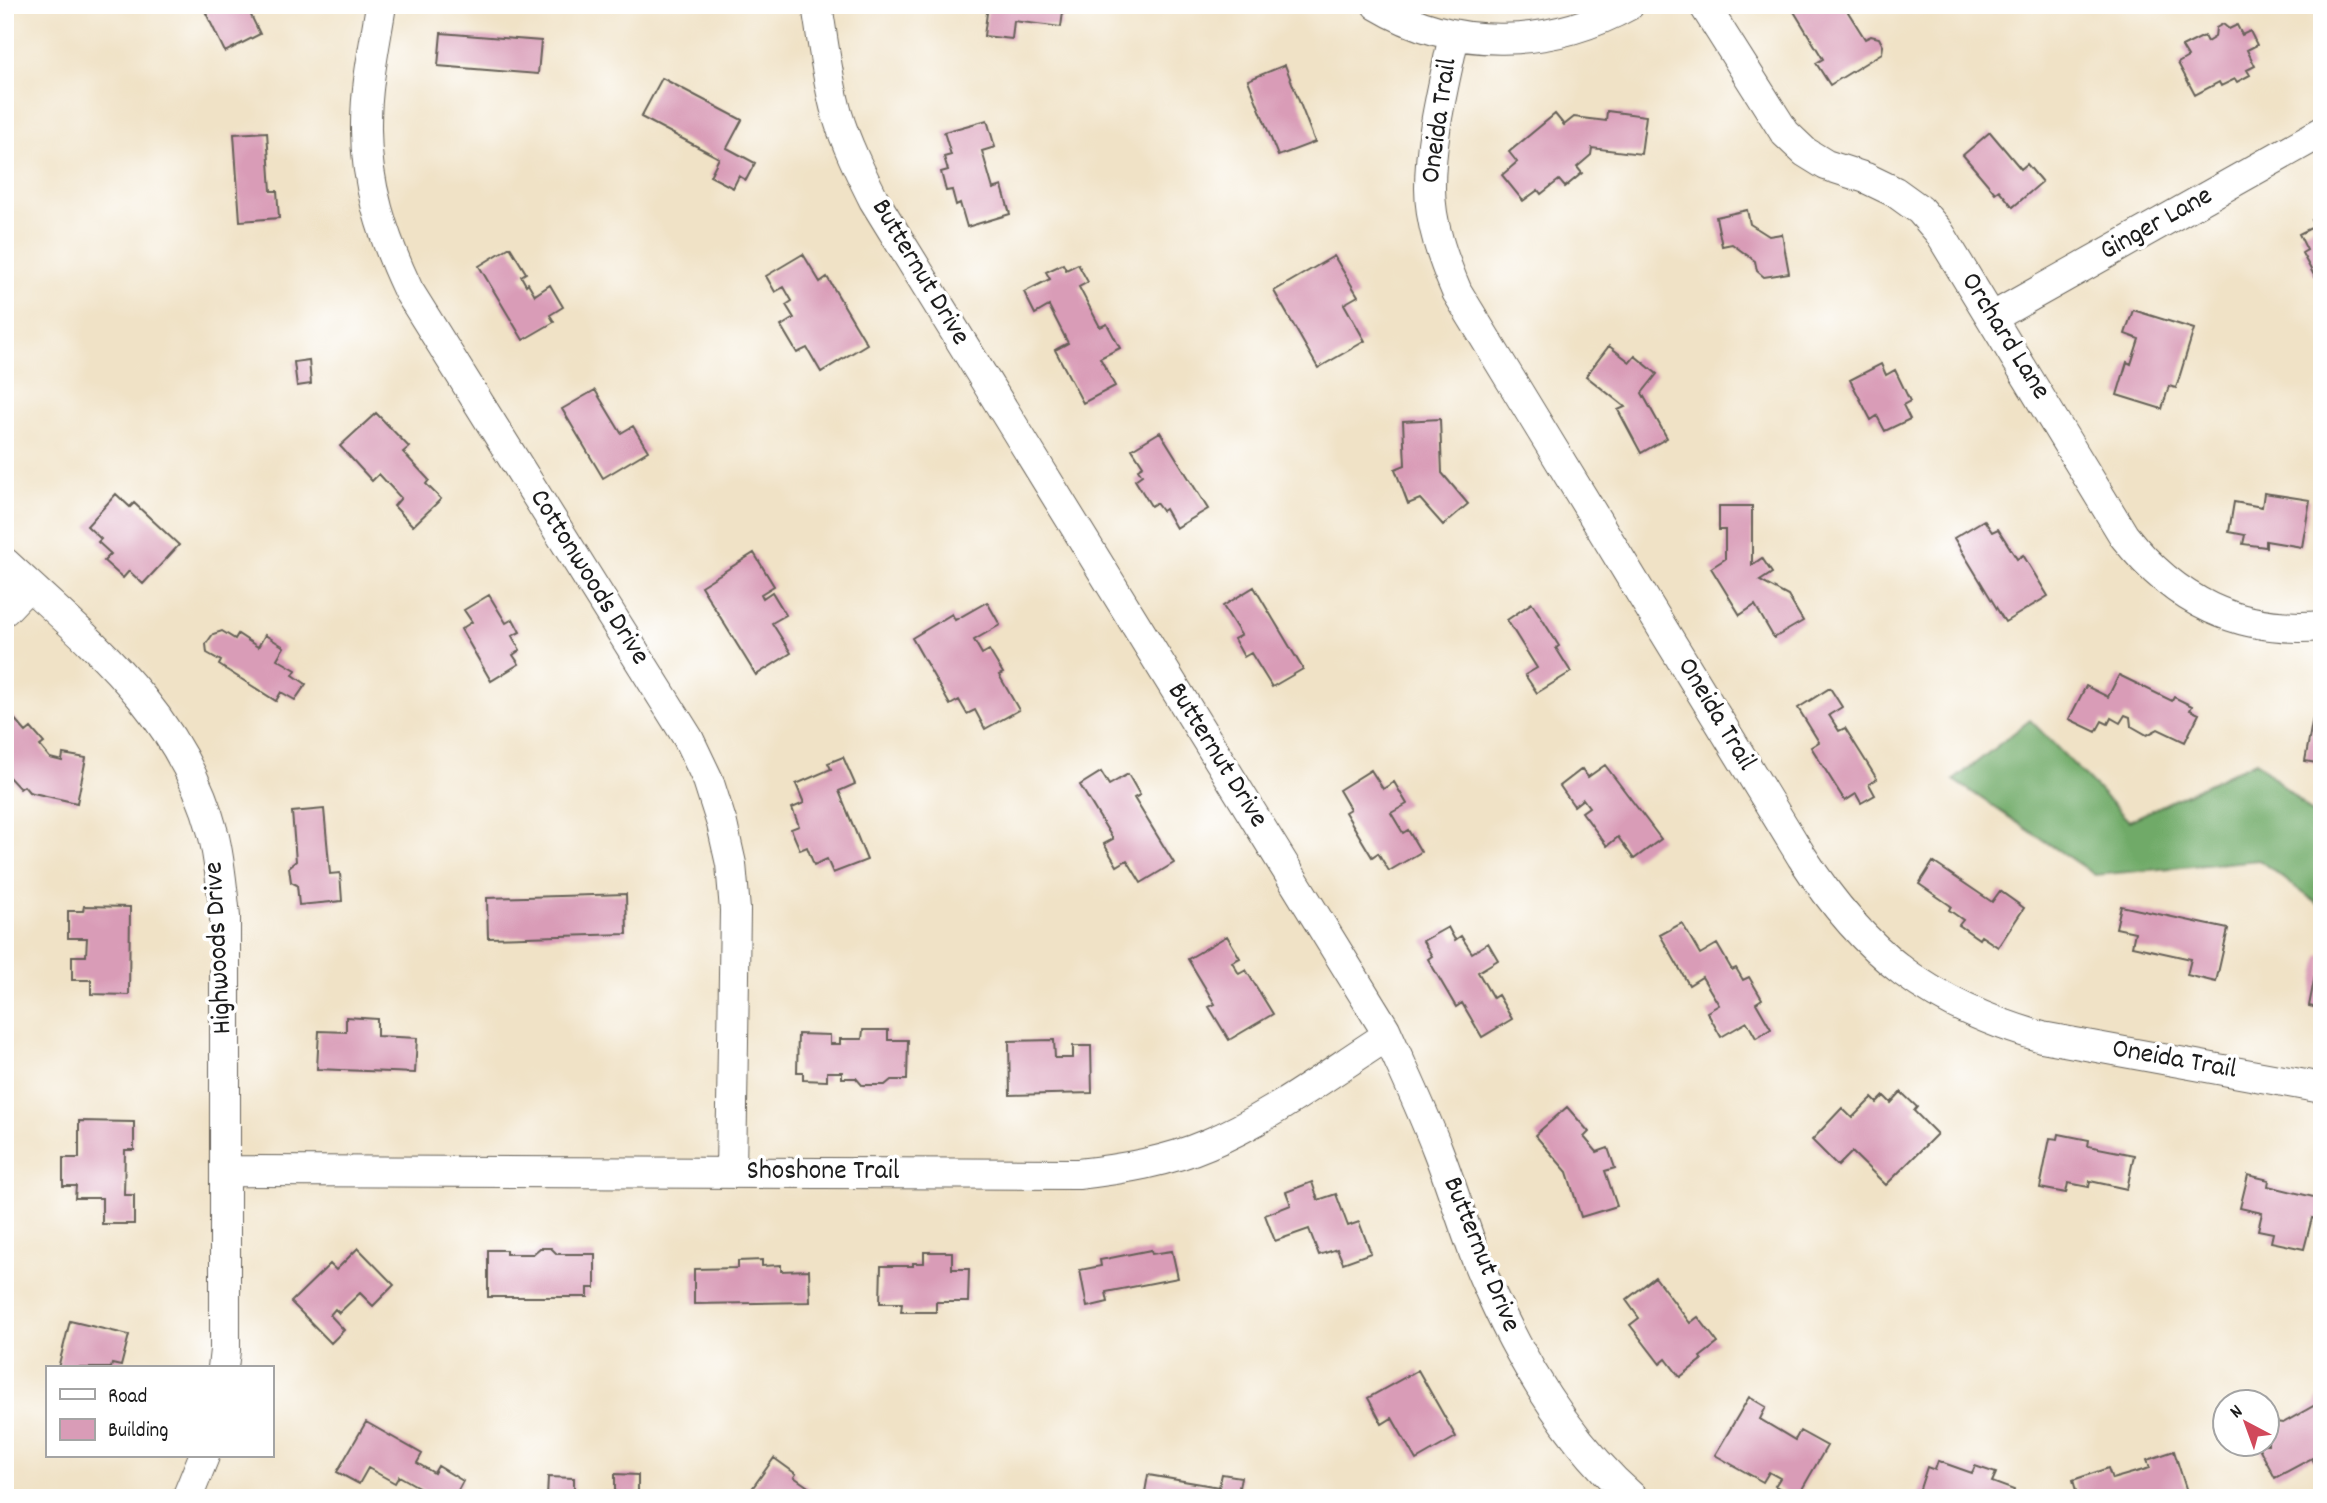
<svg xmlns="http://www.w3.org/2000/svg" width="2327" height="1503" font-family="Dekko,sans-serif">
<rect width="100%" height="100%" fill="#fff"/>
<filter id="ink" filterUnits="userSpaceOnUse"><feTurbulence type="fractalNoise" baseFrequency=".0143" numOctaves="2"/><feDisplacementMap in="SourceGraphic" scale="14" xChannelSelector="R" yChannelSelector="G"/><feConvolveMatrix kernelMatrix="1 2 1 2 8 2 1 2 1" color-interpolation-filters="sRGB"/></filter>
<filter id="wash" filterUnits="userSpaceOnUse"><feTurbulence type="fractalNoise" baseFrequency=".00686" numOctaves="4" result="noise"/><feDisplacementMap in="SourceGraphic" scale="28" xChannelSelector="R" yChannelSelector="G"/><feGaussianBlur stdDeviation="1.57" result="paint"/><feColorMatrix in="noise" values="0 0 0 0 0 0 0 0 0 0 0 0 0 0 0 0 0 1.4 0 .05"/><feComposite in="paint" operator="in"/></filter>
<g filter="url(#wash)">
<rect width="100%" height="100%" fill="#f0e2c6"/>
<path fill="#6faa68" stroke="#466342" stroke-width="2" d="M 2030,720 L 2129,821 L 2256,761 L 2322,822 L 2322,907 L 2259,860 L 2095,875 L 1954,780 Z"/>
<g id="blocks">
<path fill="#d99cb7" d="M 202,5 L 246,5 L 260,34 L 225,52 Z
M 988,5 L 1064,5 L 1061,27 L 1014,21 L 1012,39 L 984,36 Z
M 1790,5 L 1849,5 L 1848,12 L 1865,39 L 1871,36 L 1879,38 L 1883,46 L 1882,53 L 1830,85 L 1816,63 L 1823,59 Z
M 1989,5 L 2008,5 L 1993,13 Z
M 2223,24 L 2229,29 L 2237,25 L 2242,35 L 2250,31 L 2257,45 L 2247,50 L 2255,66 L 2247,70 L 2250,75 L 2237,82 L 2235,79 L 2221,86 L 2219,82 L 2195,95 L 2178,63 L 2188,57 L 2182,47 L 2204,36 L 2207,42 L 2215,37 L 2216,28 Z
M 441,33 L 541,41 L 538,74 L 438,66 Z
M 1285,65 L 1315,142 L 1278,156 L 1248,80 Z
M 662,78 L 742,120 L 727,148 L 755,163 L 746,180 L 739,176 L 733,188 L 710,176 L 719,158 L 641,117 Z
M 1607,111 L 1646,116 L 1641,154 L 1592,148 L 1591,155 L 1577,167 L 1582,173 L 1565,187 L 1559,180 L 1541,194 L 1538,190 L 1523,201 L 1502,175 L 1517,162 L 1509,152 L 1555,114 L 1564,125 L 1574,117 L 1606,121 Z
M 987,120 L 995,147 L 982,151 L 993,189 L 1002,186 L 1010,214 L 967,227 L 960,203 L 956,205 L 952,190 L 946,191 L 941,172 L 948,170 L 944,157 L 951,155 L 944,132 Z
M 267,132 L 271,191 L 277,191 L 279,218 L 240,221 L 234,134 Z
M 1990,132 L 2021,169 L 2027,164 L 2042,182 L 2013,207 L 1999,190 L 1995,193 L 1963,155 Z
M 1747,210 L 1750,224 L 1769,236 L 1782,234 L 1789,273 L 1764,277 L 1757,271 L 1755,261 L 1732,244 L 1722,246 L 1716,217 Z
M 2322,215 L 2322,273 L 2315,277 L 2302,253 L 2307,250 L 2299,234 L 2315,226 L 2312,220 Z
M 510,247 L 526,273 L 521,276 L 526,285 L 528,283 L 535,295 L 550,285 L 563,307 L 550,315 L 554,322 L 523,340 L 479,266 Z
M 803,254 L 820,282 L 827,277 L 867,344 L 821,372 L 807,348 L 797,353 L 781,326 L 794,318 L 786,305 L 792,301 L 784,287 L 775,292 L 766,276 Z
M 1334,256 L 1358,296 L 1344,304 L 1365,341 L 1318,368 L 1274,291 Z
M 1063,264 L 1066,270 L 1078,264 L 1088,282 L 1079,287 L 1100,327 L 1107,324 L 1120,348 L 1100,358 L 1115,386 L 1083,403 L 1055,350 L 1068,343 L 1049,306 L 1035,314 L 1024,292 L 1050,279 L 1046,272 Z
M 2133,310 L 2194,329 L 2176,388 L 2169,386 L 2162,409 L 2117,395 L 2127,362 L 2131,364 L 2139,339 L 2125,334 Z
M 1609,346 L 1630,362 L 1635,356 L 1657,374 L 1642,393 L 1667,438 L 1641,453 L 1618,410 L 1625,407 L 1586,376 Z
M 309,360 L 311,384 L 297,386 L 294,362 Z
M 1881,364 L 1886,375 L 1895,370 L 1910,401 L 1903,405 L 1910,419 L 1885,431 L 1877,416 L 1871,420 L 1850,380 Z
M 595,390 L 621,433 L 633,426 L 648,451 L 603,478 L 562,409 Z
M 376,413 L 409,447 L 403,452 L 429,480 L 426,484 L 441,499 L 413,526 L 394,506 L 401,498 L 379,474 L 372,481 L 340,446 Z
M 1440,419 L 1442,473 L 1468,504 L 1443,525 L 1420,499 L 1408,504 L 1395,469 L 1405,465 L 1403,421 Z
M 1160,432 L 1208,509 L 1176,528 L 1165,509 L 1162,511 L 1156,503 L 1151,506 L 1135,480 L 1142,475 L 1138,469 L 1143,466 L 1132,449 Z
M 2264,493 L 2310,500 L 2302,547 L 2266,541 L 2266,547 L 2243,544 L 2245,535 L 2229,532 L 2234,502 L 2262,507 Z
M 116,494 L 130,507 L 134,503 L 179,545 L 143,584 L 129,571 L 123,578 L 104,561 L 111,554 L 98,542 L 101,539 L 87,526 Z
M 1719,506 L 1752,506 L 1752,565 L 1762,558 L 1772,573 L 1760,581 L 1788,596 L 1803,621 L 1774,638 L 1755,605 L 1740,615 L 1711,568 L 1725,559 L 1725,530 L 1719,530 Z
M 1984,520 L 1992,532 L 1998,529 L 2017,559 L 2023,555 L 2048,596 L 2005,622 L 1954,538 Z
M 754,553 L 774,586 L 761,594 L 763,598 L 772,592 L 786,615 L 772,623 L 791,653 L 756,675 L 701,586 Z
M 1254,587 L 1303,669 L 1272,687 L 1251,653 L 1244,657 L 1234,639 L 1241,635 L 1223,606 Z
M 489,595 L 506,623 L 513,619 L 520,632 L 512,636 L 520,650 L 513,655 L 519,664 L 491,681 L 461,629 L 472,622 L 464,610 Z
M 987,602 L 1000,625 L 974,640 L 982,654 L 989,650 L 1003,673 L 999,675 L 1019,710 L 985,729 L 975,710 L 967,714 L 959,700 L 950,705 L 912,638 L 952,614 L 955,620 Z
M 1532,603 L 1559,646 L 1556,648 L 1571,672 L 1537,693 L 1525,675 L 1537,668 L 1507,620 Z
M 222,631 L 235,639 L 238,634 L 258,647 L 265,635 L 284,647 L 277,659 L 296,670 L 293,675 L 306,684 L 295,700 L 281,692 L 276,701 L 219,665 L 221,661 L 207,653 L 206,644 L 213,634 Z
M 2119,675 L 2172,701 L 2174,697 L 2192,706 L 2190,710 L 2199,714 L 2185,742 L 2158,729 L 2147,735 L 2131,726 L 2130,717 L 2125,715 L 2120,723 L 2111,718 L 2108,724 L 2102,721 L 2096,732 L 2069,719 L 2086,686 L 2108,697 Z
M 1830,688 L 1842,707 L 1829,715 L 1839,731 L 1845,728 L 1877,779 L 1869,784 L 1875,795 L 1861,803 L 1856,794 L 1845,801 L 1811,747 L 1819,742 L 1798,708 Z
M 12,716 L 26,732 L 31,728 L 44,743 L 40,746 L 50,758 L 62,761 L 63,754 L 86,758 L 77,803 L 29,792 L 24,786 L 20,789 L 9,777 L 5,778 L 5,722 Z
M 2313,717 L 2321,718 L 2322,764 L 2305,761 Z
M 843,757 L 855,784 L 839,791 L 867,860 L 833,873 L 827,859 L 814,865 L 807,847 L 800,850 L 791,829 L 799,826 L 792,808 L 804,803 L 796,784 L 831,769 L 828,763 Z
M 1605,765 L 1661,839 L 1634,859 L 1618,837 L 1607,846 L 1582,812 L 1589,807 L 1583,799 L 1574,806 L 1560,786 L 1582,769 L 1588,777 Z
M 1371,770 L 1383,789 L 1394,782 L 1407,804 L 1391,813 L 1403,833 L 1408,830 L 1421,852 L 1389,871 L 1378,853 L 1372,857 L 1345,812 L 1350,809 L 1339,790 Z
M 1101,772 L 1109,785 L 1128,774 L 1140,795 L 1134,798 L 1174,863 L 1141,883 L 1127,860 L 1117,866 L 1104,844 L 1113,839 L 1080,785 Z
M 324,809 L 330,874 L 340,873 L 342,901 L 299,905 L 297,885 L 291,882 L 289,867 L 296,861 L 292,812 Z
M 1933,862 L 1992,902 L 2000,891 L 2024,908 L 1998,947 L 1981,936 L 1979,939 L 1959,925 L 1963,920 L 1949,910 L 1951,906 L 1919,884 Z
M 626,894 L 627,934 L 488,938 L 487,898 Z
M 84,906 L 130,907 L 129,995 L 91,994 L 91,980 L 72,980 L 72,956 L 86,956 L 87,938 L 68,938 L 68,911 L 83,911 Z
M 2121,906 L 2228,929 L 2216,982 L 2187,975 L 2191,959 L 2132,946 L 2135,932 L 2116,928 Z
M 1682,923 L 1700,954 L 1717,944 L 1732,970 L 1736,968 L 1743,980 L 1749,977 L 1762,999 L 1756,1003 L 1771,1029 L 1756,1038 L 1747,1022 L 1721,1037 L 1707,1012 L 1719,1005 L 1702,977 L 1689,985 L 1660,935 Z
M 1448,927 L 1455,940 L 1461,936 L 1472,953 L 1488,943 L 1498,960 L 1478,972 L 1493,998 L 1498,995 L 1512,1019 L 1482,1037 L 1462,1003 L 1456,1007 L 1428,959 L 1432,956 L 1423,941 Z
M 1227,936 L 1240,958 L 1232,962 L 1239,974 L 1246,970 L 1273,1014 L 1229,1040 L 1209,1007 L 1215,1004 L 1188,959 Z
M 2319,955 L 2322,956 L 2322,1009 L 2309,1006 Z
M 346,1017 L 377,1019 L 377,1036 L 417,1038 L 415,1073 L 317,1069 L 319,1031 L 346,1032 Z
M 863,1030 L 888,1030 L 888,1040 L 908,1040 L 907,1080 L 891,1080 L 885,1085 L 862,1085 L 856,1078 L 842,1078 L 842,1072 L 827,1072 L 827,1081 L 803,1080 L 803,1072 L 797,1072 L 798,1034 L 830,1035 L 830,1044 L 840,1044 L 840,1039 L 862,1039 Z
M 1054,1040 L 1055,1058 L 1073,1058 L 1073,1046 L 1091,1046 L 1092,1093 L 1010,1095 L 1009,1041 Z
M 1901,1092 L 1917,1107 L 1914,1111 L 1937,1134 L 1886,1185 L 1852,1152 L 1838,1166 L 1812,1140 L 1842,1108 L 1852,1118 L 1872,1098 L 1877,1103 L 1884,1096 L 1891,1103 Z
M 1567,1107 L 1589,1132 L 1584,1137 L 1597,1152 L 1608,1148 L 1615,1168 L 1605,1171 L 1617,1206 L 1581,1217 L 1567,1172 L 1535,1135 Z
M 79,1121 L 134,1122 L 134,1150 L 125,1150 L 124,1195 L 134,1195 L 134,1224 L 102,1224 L 102,1198 L 75,1198 L 76,1186 L 63,1186 L 63,1158 L 79,1158 Z
M 2059,1134 L 2089,1140 L 2088,1146 L 2134,1155 L 2127,1189 L 2090,1181 L 2089,1187 L 2068,1183 L 2066,1193 L 2040,1188 L 2050,1138 L 2058,1139 Z
M 2248,1175 L 2269,1180 L 2268,1186 L 2322,1199 L 2322,1220 L 2312,1218 L 2304,1249 L 2271,1242 L 2273,1233 L 2258,1230 L 2262,1213 L 2240,1208 Z
M 1312,1182 L 1318,1200 L 1336,1194 L 1348,1226 L 1359,1222 L 1371,1253 L 1343,1263 L 1337,1249 L 1319,1255 L 1309,1229 L 1275,1241 L 1265,1215 L 1291,1205 L 1286,1192 Z
M 358,1248 L 394,1285 L 373,1306 L 360,1293 L 339,1313 L 335,1309 L 330,1315 L 344,1330 L 331,1343 L 291,1302 L 330,1264 L 336,1270 Z
M 540,1248 L 551,1248 L 557,1254 L 595,1254 L 595,1288 L 588,1288 L 588,1297 L 488,1297 L 488,1250 L 506,1250 L 506,1254 L 533,1254 Z
M 1151,1250 L 1152,1254 L 1172,1251 L 1178,1278 L 1106,1292 L 1108,1302 L 1087,1307 L 1080,1270 L 1101,1266 L 1100,1260 Z
M 924,1252 L 952,1252 L 952,1269 L 969,1269 L 968,1302 L 936,1302 L 936,1312 L 901,1312 L 902,1303 L 880,1303 L 881,1266 L 913,1266 L 913,1263 L 924,1263 Z
M 762,1260 L 762,1266 L 781,1265 L 781,1271 L 809,1270 L 810,1302 L 694,1304 L 694,1269 L 738,1268 L 738,1261 Z
M 1655,1277 L 1690,1323 L 1698,1317 L 1718,1343 L 1700,1357 L 1702,1360 L 1680,1377 L 1666,1359 L 1660,1364 L 1630,1325 L 1639,1318 L 1626,1300 Z
M 70,1321 L 129,1335 L 121,1366 L 112,1364 L 111,1368 L 58,1368 Z
M 1418,1370 L 1456,1437 L 1416,1460 L 1392,1418 L 1382,1424 L 1368,1398 Z
M 2322,1396 L 2322,1458 L 2314,1462 L 2312,1458 L 2275,1478 L 2257,1444 L 2268,1444 L 2268,1426 L 2275,1422 L 2283,1423 L 2315,1405 L 2318,1398 Z
M 1749,1397 L 1766,1407 L 1760,1419 L 1795,1440 L 1800,1431 L 1827,1446 L 1797,1498 L 1775,1486 L 1780,1478 L 1769,1472 L 1763,1482 L 1715,1455 Z
M 366,1422 L 422,1454 L 417,1463 L 434,1473 L 438,1466 L 463,1481 L 454,1498 L 427,1498 L 429,1493 L 399,1476 L 395,1483 L 368,1468 L 359,1484 L 337,1472 Z
M 2174,1451 L 2189,1498 L 2078,1498 L 2073,1480 L 2108,1468 L 2112,1479 L 2150,1468 L 2147,1460 Z
M 774,1458 L 796,1474 L 794,1477 L 824,1498 L 746,1497 Z
M 1938,1461 L 1972,1473 L 1975,1466 L 1996,1473 L 1992,1482 L 2014,1490 L 2011,1498 L 1917,1498 L 1927,1467 L 1935,1470 Z
M 615,1474 L 638,1475 L 638,1498 L 547,1498 L 548,1477 L 574,1478 L 574,1491 L 615,1492 Z
M 1222,1474 L 1241,1477 L 1237,1498 L 1144,1498 L 1148,1475 L 1219,1487 Z"/>
</g>
</g>
<g filter="url(#ink)">
<use href="#blocks" fill-opacity="0" stroke="#666158" stroke-width="2"/>
<g fill="none" stroke-linecap="round" stroke-linejoin="round">
<g stroke="#666158" stroke-width="32">
<path id="minor" d="M 381,5 C 375,44 366,84 366,124 C 365,183 383,237 408,290 L 688,738 L 708,780 L 722,824 L 731,864 L 735,910 L 731,1173
M 817,5 C 823,42 827,78 837,114 C 846,144 860,172 874,200 L 1385,1029 C 1403,1070 1422,1109 1438,1151 C 1454,1192 1466,1235 1483,1275 C 1518,1357 1566,1439 1633,1498
M 1377,5 C 1455,52 1551,48 1629,5
M 1704,5 L 1785,133 L 1805,152 L 1826,165 L 1866,178 L 1895,192 L 1920,210 L 1939,232 L 2124,536 C 2175,601 2238,633 2322,626
M 1454,35 C 1444,85 1430,136 1430,188 C 1430,224 1443,259 1457,292 L 1802,857 C 1865,955 1930,1005 2042,1037 L 2322,1088
M 1993,317 L 2322,132
M 5,563 C 91,643 181,713 213,833 C 220,860 222,889 225,917 L 225,1350 L 223,1368
M 5,610 L 29,585
M 225,1171 L 1078,1174 C 1123,1169 1166,1162 1208,1144 C 1269,1119 1332,1071 1387,1036
M 187,1498 L 204,1456"/>
</g>
<use href="#minor" stroke="#fff" stroke-width="30"/>
</g>
</g>
<g text-anchor="middle" dominant-baseline="central" stroke-width="7" stroke-linejoin="round" paint-order="stroke">
<g font-size="28" fill="#1c1c1c" stroke="#fff">
<text transform="translate(1441 121) rotate(-82)">Oneida Trail</text>
<text transform="translate(2157 225) rotate(-29)">Ginger Lane</text>
<text transform="translate(919 273) rotate(59)">Butternut Drive</text>
<text transform="translate(2004 337) rotate(58)">Orchard Lane</text>
<text transform="translate(588 578) rotate(58)">Cottonwoods Drive</text>
<text transform="translate(1715 715) rotate(59)">Oneida Trail</text>
<text transform="translate(1216 756) rotate(58)">Butternut Drive</text>
<text transform="translate(220 948) rotate(-93)">Highwoods Drive</text>
<text transform="translate(2174 1061) rotate(10)">Oneida Trail</text>
<text x="823" y="1173">Shoshone Trail</text>
<text transform="translate(1480 1255) rotate(68)">Butternut Drive</text>
</g>
</g>
<rect width="2327" height="1503" fill="none" stroke="#fff" stroke-width="28"/>
<rect x="46" y="1366" width="228" height="91" fill="#ffffff" stroke="#a4a4a4" stroke-width="2"/>
<rect x="60" y="1389" width="35" height="10" fill="#ffffff" stroke="#a4a4a4" stroke-width="2"/>
<text x="108" y="1402" font-size="21" fill="#1c1c1c">Road</text>
<rect x="60" y="1419" width="35" height="21" fill="#d99cb7" stroke="#a4a4a4" stroke-width="2"/>
<text x="108" y="1436" font-size="21" fill="#1c1c1c">Building</text>
<g transform="translate(2246 1423) rotate(319)"><circle r="33" fill="#ffffff" stroke="#a4a4a4" stroke-width="2"/>
<path d="M0-5L12 26L0 18L-12 26Z" fill="#d1495b"/>
<text y="-10" font-size="19" font-weight="bold" text-anchor="middle" fill="#1c1c1c">N</text>
</g>
</svg>
